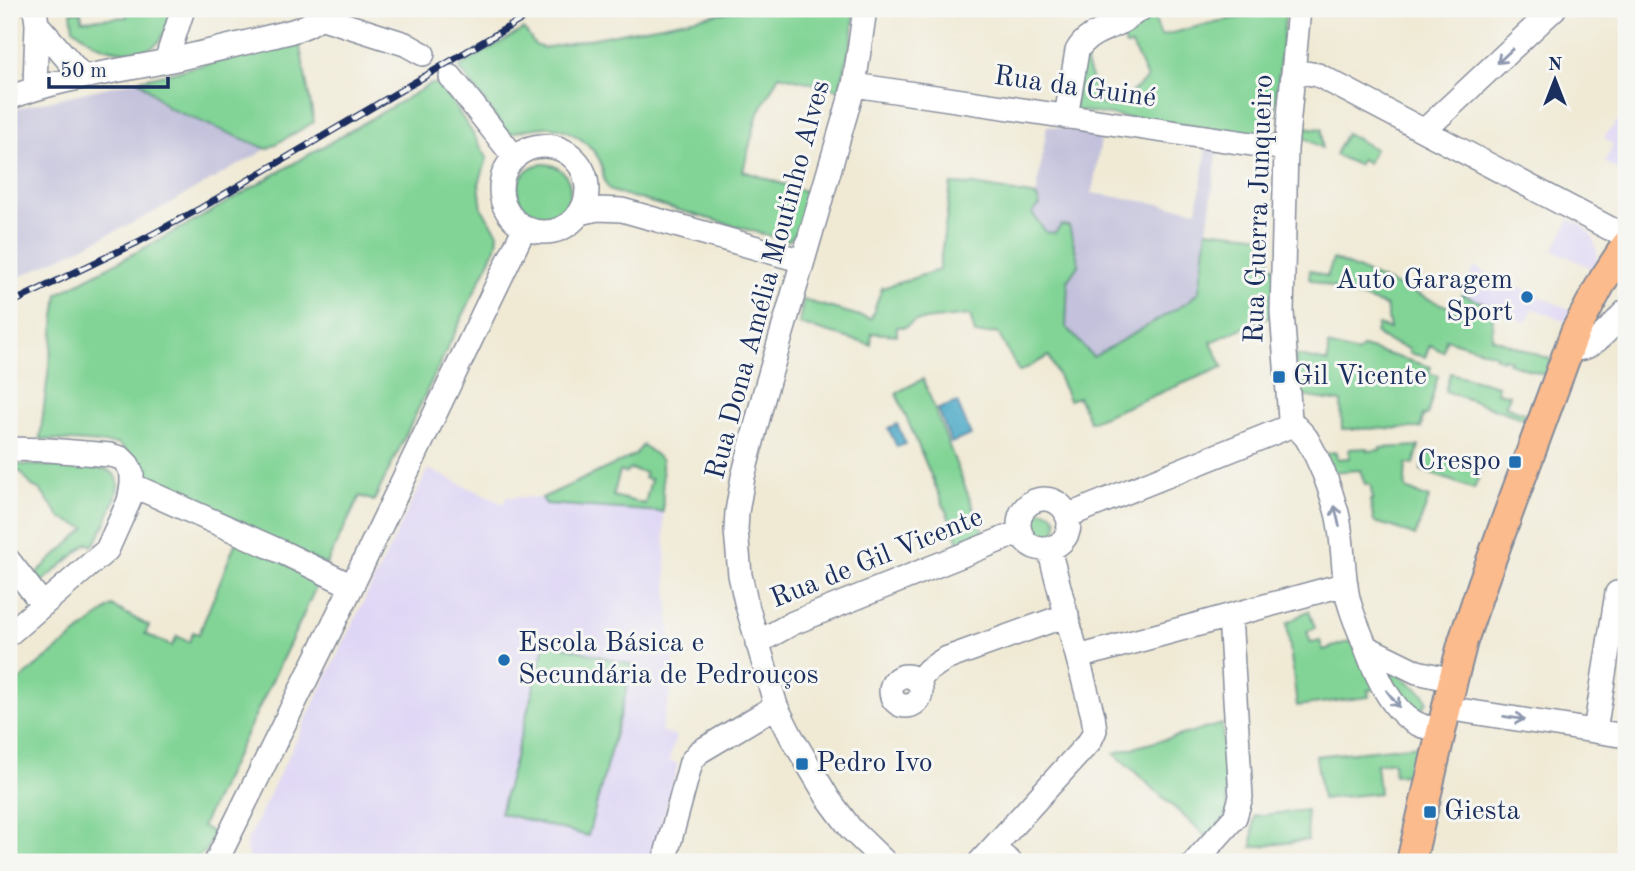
<svg xmlns="http://www.w3.org/2000/svg" width="1635" height="871" font-family="'Old Standard TT',serif">
<rect width="100%" height="100%" fill="#f6f6f2"/>
<filter id="ink" filterUnits="userSpaceOnUse"><feTurbulence type="fractalNoise" baseFrequency=".0143" numOctaves="2"/><feDisplacementMap in="SourceGraphic" scale="14" xChannelSelector="R" yChannelSelector="G"/><feConvolveMatrix kernelMatrix="1 2 1 2 8 2 1 2 1" color-interpolation-filters="sRGB"/></filter>
<filter id="wash" filterUnits="userSpaceOnUse"><feTurbulence type="fractalNoise" baseFrequency=".00686" numOctaves="4" result="noise"/><feDisplacementMap in="SourceGraphic" scale="28" xChannelSelector="R" yChannelSelector="G"/><feGaussianBlur stdDeviation="1.57" result="paint"/><feColorMatrix in="noise" values="0 0 0 0 0 0 0 0 0 0 0 0 0 0 0 0 0 1.4 0 .05"/><feComposite in="paint" operator="in"/></filter>
<g filter="url(#wash)">
<rect width="100%" height="100%" fill="#f0ead5"/>
<path fill="#ded5f5" d="M 1626,112 L 1626,175 L 1605,162 L 1613,145 L 1604,137 Z
M 1570,219 L 1584,227 L 1593,237 L 1597,252 L 1596,270 L 1553,250 Z
M 1474,267 L 1571,310 L 1566,322 L 1533,308 L 1526,323 L 1462,294 Z
M 428,469 L 504,504 L 506,497 L 542,498 L 547,504 L 663,512 L 671,648 L 676,672 L 661,731 L 676,736 L 669,761 L 678,764 L 651,862 L 476,862 L 466,860 L 465,862 L 250,862 L 246,849 L 246,843 Z"/>
<path fill="#c3c1db" d="M 139,80 L 168,108 L 267,149 L 147,216 L 9,282 L 9,112 L 26,106 Z
M 1047,126 L 1102,134 L 1092,193 L 1197,210 L 1206,154 L 1204,148 L 1218,148 L 1199,291 L 1188,302 L 1093,357 L 1066,327 L 1068,280 L 1079,264 L 1055,233 L 1046,232 L 1041,224 L 1031,213 L 1040,205 L 1036,196 Z"/>
<path fill="#82d496" stroke="#4e827a" stroke-width="2" fill-rule="evenodd" d="M 127,9 L 172,9 C 169,18 166,32 160,40 C 147,57 113,52 96,44 C 88,40 80,33 73,28 L 71,12 L 81,12 L 82,20 L 127,17 Z
M 743,9 L 854,9 L 853,34 L 840,90 L 779,75 L 757,116 L 743,171 L 810,193 L 798,232 L 788,241 L 611,191 C 602,183 604,172 600,161 C 592,144 570,129 552,127 C 537,126 522,130 508,134 L 459,67 L 524,29 L 535,45 L 544,48 Z
M 1151,9 L 1161,36 L 1215,22 L 1286,9 L 1273,127 L 1271,131 L 1264,136 L 1073,110 L 1083,55 L 1100,104 L 1117,106 L 1147,78 L 1132,45 L 1126,46 L 1123,37 L 1122,27 Z
M 299,42 L 314,122 L 267,149 L 168,108 L 139,80 Z
M 431,84 L 440,84 L 472,132 L 487,158 L 479,184 L 482,209 L 498,233 L 497,245 L 374,501 L 360,496 L 326,565 L 145,483 L 140,461 L 118,444 L 40,439 L 58,294 L 191,223 Z
M 1301,127 L 1322,129 L 1322,148 L 1301,136 Z
M 1346,133 L 1375,149 L 1368,163 L 1362,159 L 1358,165 L 1335,155 Z
M518 190a26 26 0 1 1 52 0a26 26 0 1 1-52 0Z
M 951,184 L 975,185 L 1036,196 L 1040,205 L 1032,213 L 1046,232 L 1055,233 L 1061,225 L 1069,226 L 1079,264 L 1068,280 L 1066,327 L 1093,357 L 1188,302 L 1199,291 L 1207,230 L 1263,236 L 1263,243 L 1278,278 L 1276,313 L 1211,342 L 1223,367 L 1090,422 L 1078,397 L 1069,400 L 1049,356 L 1019,372 L 998,333 L 975,334 L 970,315 L 915,321 L 905,327 L 897,327 L 897,335 L 872,333 L 871,345 L 799,324 L 803,300 L 871,319 L 882,288 L 939,270 Z
M 1333,259 L 1455,310 L 1462,294 L 1493,307 L 1492,338 L 1552,360 L 1546,375 L 1508,363 L 1510,360 L 1504,358 L 1502,360 L 1495,357 L 1497,355 L 1446,339 L 1443,352 L 1430,345 L 1425,357 L 1409,353 L 1409,349 C 1398,344 1384,342 1376,333 L 1378,325 L 1390,329 L 1386,306 L 1309,279 L 1310,270 L 1327,277 Z
M 1328,345 L 1357,353 L 1363,347 L 1431,367 L 1429,373 L 1438,376 L 1427,416 L 1423,415 L 1421,428 L 1342,429 L 1341,402 L 1301,396 L 1300,382 L 1294,355 L 1328,362 Z
M 1450,373 L 1498,386 L 1497,392 L 1510,395 L 1505,406 L 1529,415 L 1527,420 L 1445,391 Z
M 923,379 L 974,510 L 985,535 L 960,544 L 896,393 Z
M 643,445 L 662,460 L 663,512 L 546,504 L 542,498 L 635,455 ZM 629,469 L 646,473 L 644,478 L 651,479 L 645,504 L 613,496 L 620,471 L 626,473 Z
M 1419,446 L 1414,464 L 1406,464 L 1405,479 L 1406,489 L 1429,498 L 1415,536 L 1393,527 L 1374,522 L 1370,500 L 1373,499 L 1370,484 L 1365,484 L 1360,470 L 1330,472 L 1322,454 L 1336,452 L 1337,459 L 1349,458 L 1349,449 L 1368,448 L 1368,451 L 1380,450 L 1380,448 Z
M 1426,452 L 1482,469 L 1474,489 L 1421,470 Z
M 9,464 L 105,469 C 112,472 119,476 118,485 C 118,496 100,539 92,546 L 88,543 L 42,582 L 35,574 L 86,528 L 62,519 L 39,489 L 32,486 L 20,471 L 9,479 Z
M1031 524a13 13 0 1 1 26 0a13 13 0 1 1-26 0Z
M 237,539 L 319,580 L 301,620 L 202,826 L 214,833 L 206,851 L 189,862 L 9,862 L 9,680 L 13,685 L 112,606 L 149,626 L 145,634 L 172,646 L 177,636 L 189,642 L 193,632 L 199,634 Z
M 1309,611 L 1315,628 L 1307,631 L 1311,643 L 1320,641 L 1323,650 L 1351,641 L 1370,679 L 1377,689 L 1368,690 L 1369,697 L 1297,706 L 1287,623 C 1296,620 1300,613 1309,611 Z
M 546,642 L 633,665 L 588,836 L 500,813 Z
M 1383,661 L 1424,694 L 1427,701 L 1424,707 L 1416,709 C 1399,696 1391,679 1383,661 Z
M 1222,724 L 1228,814 L 1208,838 L 1114,753 Z
M 1420,745 L 1422,750 L 1417,773 L 1394,775 L 1393,761 L 1376,764 L 1379,793 L 1322,799 L 1316,756 Z
M 1306,810 L 1308,840 L 1252,847 L 1254,816 Z"/>
<path fill="#44a6c4" stroke="#306a91" stroke-width="2" d="M 957,402 L 971,435 L 951,443 L 938,409 Z
M 897,424 L 906,444 L 897,447 L 888,428 Z"/>
</g>
<g filter="url(#ink)">
<g fill="none" stroke-linecap="round" stroke-linejoin="round">
<g stroke="#868c9a" stroke-width="26">
<path id="minor" d="M 35,9 L 37,24 L 35,87
M 865,9 L 854,85 L 764,395 L 743,477 L 737,512 L 736,530 L 740,575 L 746,602 L 776,706 L 791,736 L 828,798 L 851,829 L 885,862
M 1299,9 L 1286,149 L 1282,312 L 1290,419 C 1294,427 1302,431 1307,439 C 1320,461 1330,487 1337,513 C 1344,541 1342,570 1348,598 C 1352,616 1360,631 1366,648 C 1376,674 1392,714 1420,725 C 1426,728 1433,728 1441,729
M 320,17 L 405,44 L 423,54
M 37,24 L 82,76
M 166,61 L 183,9
M 1294,71 L 1318,75 L 1626,237
M 451,77 L 515,158
M 854,85 L 1286,149
M 9,98 C 60,78 114,72 167,61 C 208,52 248,42 289,32 C 306,27 315,23 327,9
M 1066,117 L 1077,51 C 1086,34 1105,30 1121,22 C 1128,18 1134,13 1141,9
M 1425,130 L 1554,9
M501 189a43 43 0 1 1 86 0a43 43 0 1 1-86 0Z
M 580,213 L 597,209 L 622,210 L 803,261
M 1569,346 C 1575,348 1580,350 1586,347 C 1599,342 1616,321 1626,311
M 9,449 L 49,450 L 110,455 L 121,458 L 128,465 L 132,474 L 132,485 L 129,501 L 107,550 L 9,634
M 132,485 L 284,553 L 352,586
M1019 524a25 25 0 1 1 50 0a25 25 0 1 1-50 0Z
M 1067,516 L 1293,425
M 9,561 L 43,605
M 757,643 L 793,623 L 1020,532
M 1366,647 L 1417,672 L 1453,680
M 1078,657 L 1346,584
M891 691a15 15 0 1 1 30 0a15 15 0 1 1-30 0Z
M 918,681 L 928,670 L 945,659 L 1067,615
M 1446,708 L 1626,736
M 1595,731 L 1617,593
M 993,848 L 1010,862
M 216,862 L 352,586 L 525,227
M 664,862 L 691,762 L 699,752 L 776,706
M 980,862 L 1090,741 L 1095,730 L 1093,716 L 1049,549
M 1195,862 L 1235,817 L 1241,797 L 1230,616"/>
</g>
<g stroke="#868c9a" stroke-width="32">
<path id="major" d="M 1411,862 L 1453,680 L 1463,641 L 1483,582 L 1575,332 L 1603,280 L 1626,245"/>
</g>
<use href="#minor" stroke="#fff" stroke-width="23"/>
<use href="#major" stroke="#fbbb8c" stroke-width="28"/>
<g stroke="#1b2f5e" stroke-width="7">
<path id="rail" d="M 9,304 L 138,242 L 201,208 L 539,9"/>
</g>
<use href="#rail" stroke="#f6f6f2" stroke-width="4.5" stroke-dasharray="13" stroke-linecap="butt"/>
</g>
<defs><path id="oneway-shaft" d="M-6 0H5M1.5-3L5.5 0L1.5 3" fill="none" stroke-width="1.6" stroke-linecap="round" stroke-linejoin="round" transform="scale(1.75)"/></defs>
<g stroke="#8d97ae">
<use href="#oneway-shaft" transform="translate(1505 56) rotate(137)"/>
<use href="#oneway-shaft" transform="translate(1337 516) rotate(-103)"/>
<use href="#oneway-shaft" transform="translate(1393 699) rotate(53)"/>
<use href="#oneway-shaft" transform="translate(1514 718) rotate(9)"/>
</g>
</g>
<g fill="#1f6fb2" stroke="#f6f6f2" stroke-width="2.5">
<circle cx="1527" cy="297" r="7"/>
<rect x="1272" y="370" width="14" height="14" rx="3.5"/>
<rect x="1508" y="455" width="14" height="14" rx="3.5"/>
<circle cx="504" cy="660" r="7"/>
<rect x="795" y="757" width="14" height="14" rx="3.5"/>
<rect x="1423" y="805" width="14" height="14" rx="3.5"/>
</g>
<g text-anchor="middle" dominant-baseline="central" stroke-width="6" stroke-linejoin="round" paint-order="stroke">
<g font-size="28" fill="#1b2f5e" stroke="#f6f6f2">
<text transform="translate(1075 88) rotate(8)">Rua da Guiné</text>
<text transform="translate(1260 209) rotate(-88)">Rua Guerra Junqueiro</text>
<text transform="translate(769 280) rotate(-75)">Rua Dona Amélia Moutinho Alves</text>
<text transform="translate(877 559) rotate(-22)">Rua de Gil Vicente</text>
</g>
<g font-size="28" fill="#1b2f5e" stroke="#f6f6f2" text-anchor="start">
<text x="1513" y="281" text-anchor="end">Auto Garagem<tspan x="1513" dy="32">Sport</tspan></text>
<text x="1293" y="377">Gil Vicente</text>
<text x="1501" y="462" text-anchor="end">Crespo</text>
<text x="518" y="644">Escola Básica e<tspan x="518" dy="32">Secundária de Pedrouços</tspan></text>
<text x="816" y="764">Pedro Ivo</text>
<text x="1444" y="812">Giesta</text>
</g>
</g>
<rect width="1635" height="871" fill="none" stroke="#f6f6f2" stroke-width="35"/>
<g transform="translate(1555 80)" stroke="#f6f6f2" stroke-width="5" paint-order="stroke">
<path d="M0-5L12 26L0 18L-12 26Z" fill="#1b2f5e"/>
<text y="-10" font-size="19" font-weight="bold" text-anchor="middle" fill="#1b2f5e">N</text>
</g>
<path d="M49 77v10h119v-10" fill="none" stroke="#1b2f5e" stroke-width="3.5"/>
<text x="60" y="77" font-size="21" fill="#1b2f5e" stroke="#f6f6f2" stroke-width="5" paint-order="stroke">50 m</text>
</svg>
